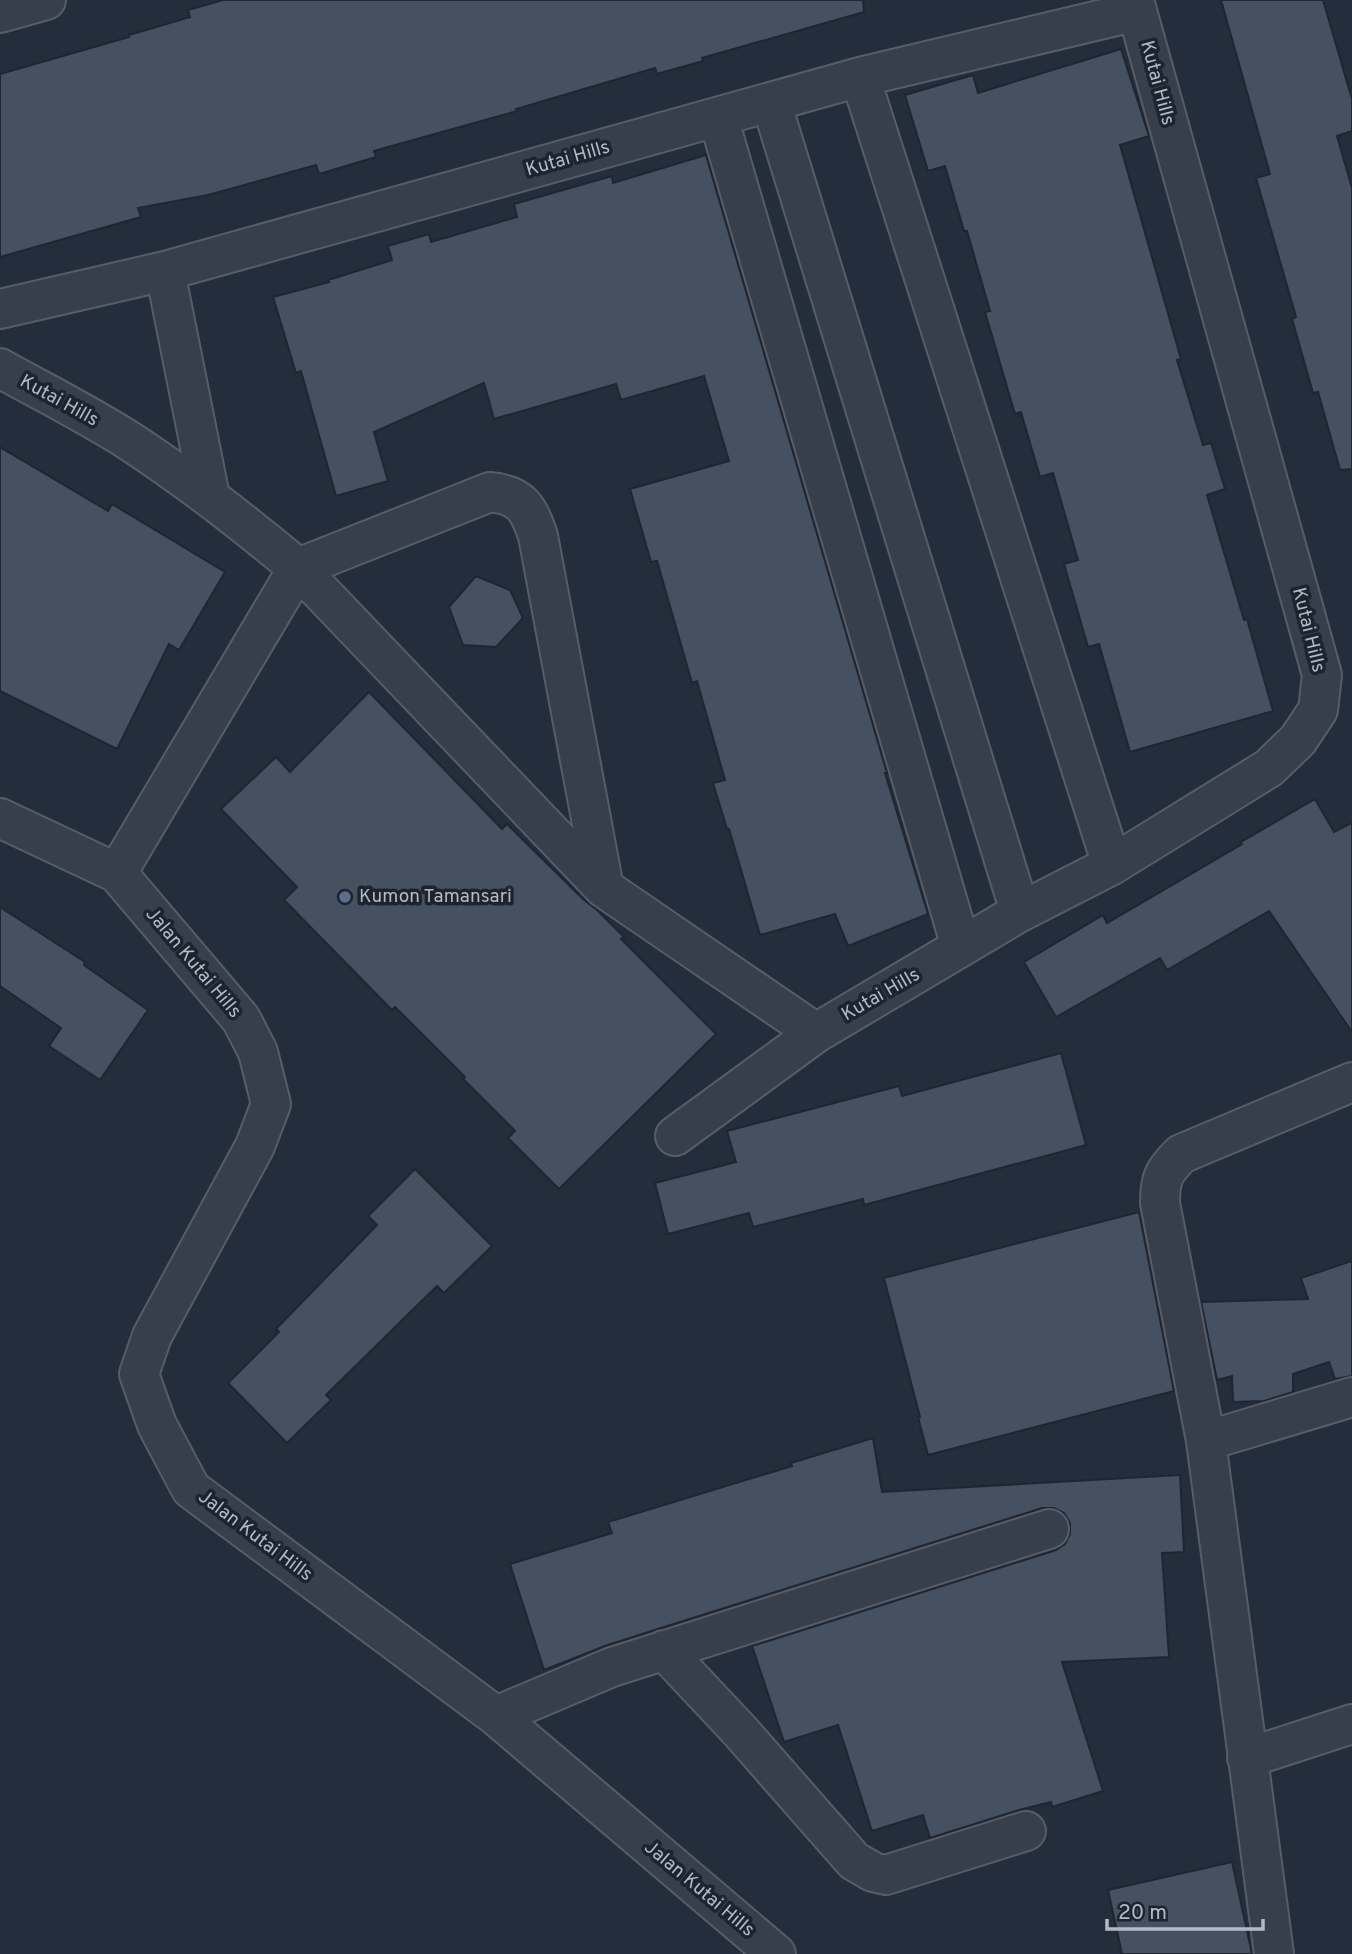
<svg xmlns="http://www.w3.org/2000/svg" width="1352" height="1954" font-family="Overpass,sans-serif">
<rect width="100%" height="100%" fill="#242d3b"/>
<path fill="#455060" stroke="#1f2632" stroke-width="2" d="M 223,0 L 863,0 L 864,12 L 702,58 L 703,61 L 657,74 L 655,68 L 516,109 L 517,111 L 374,151 L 376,157 L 319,174 L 316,165 L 208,195 L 138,208 L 141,217 L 0,257 L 0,74 L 129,37 L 129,35 L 190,17 L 188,10 Z
M 1221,0 L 1323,0 L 1352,99 L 1352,131 L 1337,136 L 1352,188 L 1352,469 L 1340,470 L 1318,392 L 1313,393 L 1292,319 L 1296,317 L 1256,178 L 1270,174 Z
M 1121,49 L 1149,136 L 1120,145 L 1181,359 L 1177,360 L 1203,445 L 1211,443 L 1225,489 L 1207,495 L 1244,620 L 1247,619 L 1273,711 L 1130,752 L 1099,644 L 1088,647 L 1064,564 L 1078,560 L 1053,473 L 1040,477 L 1021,412 L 1015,414 L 985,312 L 990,311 L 967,231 L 964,231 L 945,166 L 928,171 L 905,95 L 973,75 L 978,93 Z
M 706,155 L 887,773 L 885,773 L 928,914 L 848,946 L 835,914 L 760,935 L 729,829 L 727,829 L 713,783 L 725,780 L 697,681 L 692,683 L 657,561 L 651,562 L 630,489 L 729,461 L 704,376 L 621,400 L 616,384 L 494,419 L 484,383 L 374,432 L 388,481 L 336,496 L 301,371 L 296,373 L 273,297 L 329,282 L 328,280 L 392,260 L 388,246 L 429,234 L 431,242 L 517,217 L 514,204 L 612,176 L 613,183 Z
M 0,447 L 108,511 L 112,504 L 225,572 L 179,650 L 169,644 L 117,749 L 0,691 Z
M 476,576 L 510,590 L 523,618 L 496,647 L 463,645 L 449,607 Z
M 369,692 L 502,829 L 507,824 L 583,899 L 597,910 L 624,937 L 621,939 L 716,1034 L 559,1189 L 508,1138 L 515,1131 L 463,1079 L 465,1077 L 395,1007 L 392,1010 L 284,900 L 297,887 L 221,809 L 276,757 L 290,772 Z
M 1315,799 L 1334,832 L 1352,823 L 1352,1032 L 1269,911 L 1167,970 L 1160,958 L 1056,1017 L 1024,962 L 1103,915 L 1107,923 L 1242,844 L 1241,842 Z
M 0,907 L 85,962 L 84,965 L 148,1010 L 100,1080 L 49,1046 L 61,1028 L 0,986 Z
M 1061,1053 L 1086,1145 L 864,1205 L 863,1199 L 753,1227 L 749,1213 L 668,1234 L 655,1183 L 736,1162 L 727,1131 L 899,1086 L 902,1096 Z
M 415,1169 L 492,1246 L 444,1293 L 437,1286 L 386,1336 L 326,1395 L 331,1400 L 287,1443 L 228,1383 L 279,1332 L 276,1329 L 377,1225 L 368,1216 Z
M 1139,1212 L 1174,1391 L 928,1455 L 918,1417 L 920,1417 L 884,1278 Z
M 1352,1261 L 1352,1376 L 1335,1379 L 1329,1362 L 1293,1374 L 1293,1392 L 1264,1401 L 1233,1402 L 1232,1376 L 1217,1380 L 1201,1302 L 1308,1299 L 1301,1278 Z
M 873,1438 L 882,1492 L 1180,1475 L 1184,1552 L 1162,1553 L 1169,1657 L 1062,1662 L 1103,1791 L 1052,1807 L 1051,1802 L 1019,1810 L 930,1838 L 923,1815 L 872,1831 L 838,1725 L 784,1742 L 752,1646 L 1056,1550 L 1065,1544 L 1070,1534 L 1070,1523 L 1064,1513 L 1054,1508 L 1042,1508 L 658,1629 L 605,1646 L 544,1670 L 510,1564 L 612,1533 L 608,1522 L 792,1466 L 791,1463 Z
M 1232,1862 L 1252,1954 L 1122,1954 L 1108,1890 Z"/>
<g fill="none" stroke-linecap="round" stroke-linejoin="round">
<g stroke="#565d69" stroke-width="42">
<path id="street" d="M 0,13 L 46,0
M 860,77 L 1112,865
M 771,102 L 1020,912
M 718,117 L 961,947
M 165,271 L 210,497
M 0,309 L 165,271 L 860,77 L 1137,11
M 0,368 C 43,392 89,415 131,442 C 189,480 244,523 298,568 L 604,888 L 816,1033
M 0,818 L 117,873 L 241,1019 L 258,1052 L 271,1104 L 255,1146 L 152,1336 L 139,1374 L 157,1425 L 191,1489 L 496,1716 L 776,1954
M 117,873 L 298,568 L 490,492 C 521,495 529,508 538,536 L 604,888
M 675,1136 L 816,1033 L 1020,912 L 1112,865 L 1269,768 L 1298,740 L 1318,710 L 1322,675 L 1134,0
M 1206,1441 L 1352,1397
M 664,1650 L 740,1731 L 854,1861 L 873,1872 L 886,1875 L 1026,1831
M 496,1716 L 612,1667 L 1049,1529
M 1247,1758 L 1352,1724
M 1274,1954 L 1206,1441 L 1160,1203 C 1160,1179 1163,1172 1181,1154 L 1352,1082"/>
</g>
<use href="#street" stroke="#383f4c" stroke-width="38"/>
</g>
<circle fill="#5c6f8a" stroke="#1d2430" stroke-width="2.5" cx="345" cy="897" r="7"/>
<g text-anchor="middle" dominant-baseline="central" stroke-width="7" stroke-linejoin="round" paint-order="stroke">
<g font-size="19" fill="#b3bac7" stroke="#1d2430">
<text transform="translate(1157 83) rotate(75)">Kutai Hills</text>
<text transform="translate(568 159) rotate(-16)">Kutai Hills</text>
<text transform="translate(59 401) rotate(29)">Kutai Hills</text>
<text transform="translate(1308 630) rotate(76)">Kutai Hills</text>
<text transform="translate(193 963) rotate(50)">Jalan Kutai Hills</text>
<text transform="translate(881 995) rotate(-30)">Kutai Hills</text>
<text transform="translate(255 1536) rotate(37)">Jalan Kutai Hills</text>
<text transform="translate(699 1889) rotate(40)">Jalan Kutai Hills</text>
</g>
<g font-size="19" fill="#b3bac7" stroke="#1d2430" text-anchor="start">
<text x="359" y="897">Kumon Tamansari</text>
</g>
</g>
<path d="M1107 1919v10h156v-10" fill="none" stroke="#b3bac7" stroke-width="3.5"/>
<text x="1118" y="1919" font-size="21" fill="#b3bac7" stroke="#1d2430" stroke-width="5" paint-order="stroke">20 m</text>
</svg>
